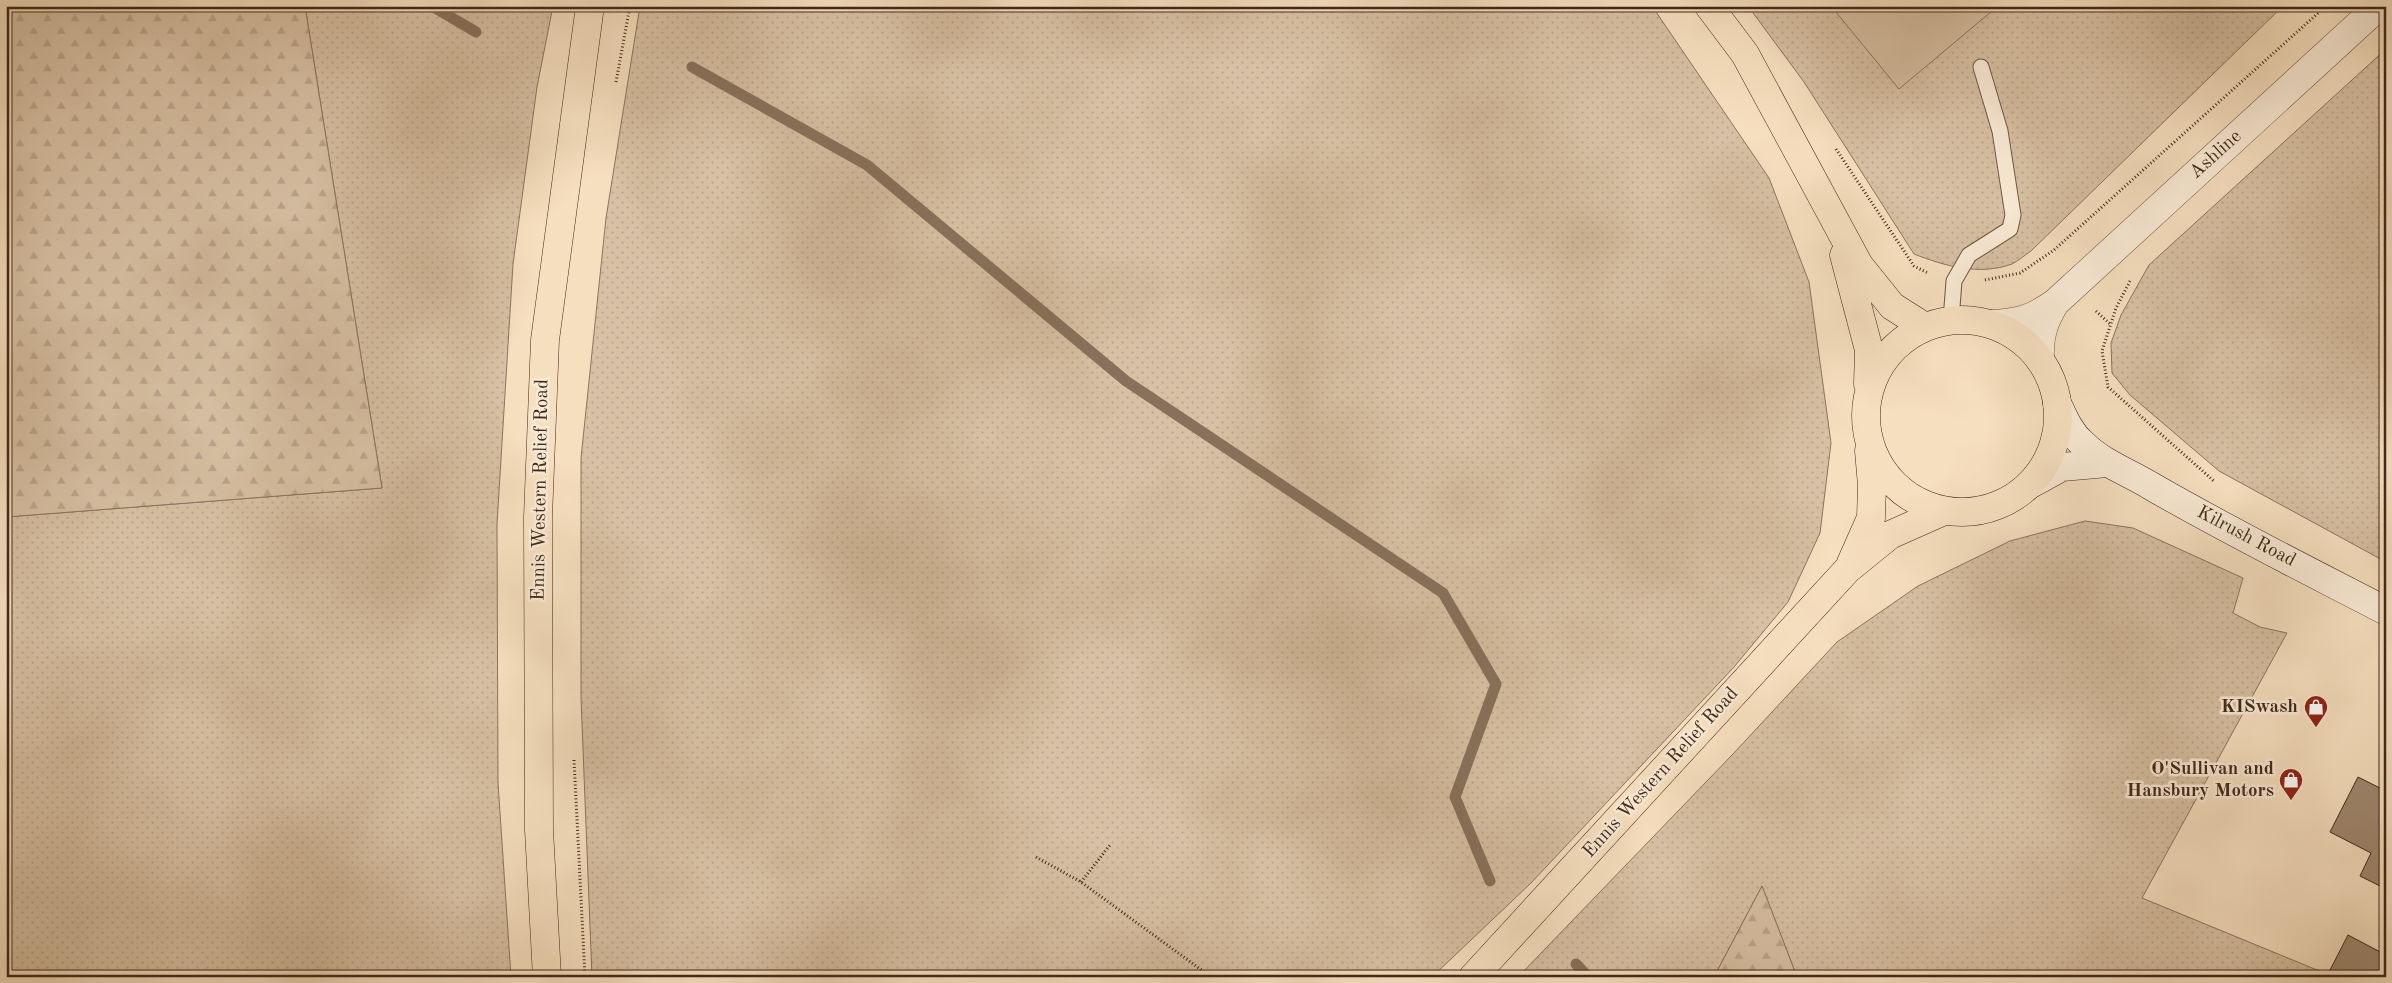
<svg xmlns="http://www.w3.org/2000/svg" width="2392" height="983" font-family="'Old Standard TT',serif">
<defs>
<pattern id="grass-dots" width="8" height="8" patternUnits="userSpaceOnUse" patternTransform="scale(1.25)"><rect width="8" height="8" fill="#d7c0a3"/><path d="M2 2h.1M6 6h.1" fill="none" stroke="#baa58c" stroke-width="1.8" stroke-linecap="round"/></pattern>
<pattern id="forest-firs" width="22" height="20" patternUnits="userSpaceOnUse" patternTransform="scale(1.25)"><rect width="22" height="20" fill="#d7c0a3"/><path d="M5 1l3.5 6h-7zM16 11l3.5 6h-7z" fill="#baa58c"/></pattern>
</defs>
<rect width="100%" height="100%" fill="#f6dfbf"/>
<filter id="stains"><feTurbulence type="fractalNoise" baseFrequency=".004" numOctaves="4"/><feColorMatrix values="0 0 0 0 .2 0 0 0 0 .09 0 0 0 0 .02 0 0 0 .5 -.17"/></filter>
<radialGradient id="worn" r=".72"><stop offset=".6" stop-color="#630" stop-opacity="0"/><stop offset="1" stop-color="#630" stop-opacity=".3"/></radialGradient>
<path fill="url(#grass-dots)" stroke="#8c745f" d="M 305,6 L 553,6 L 537,87 L 513,264 L 497,524 L 498,783 L 511,977 L 6,977 L 6,517 L 382,488 Z
M 640,6 L 1652,6 L 1769,178 L 1809,282 L 1831,443 L 1820,533 L 1788,602 L 1734,667 L 1531,883 L 1432,977 L 592,977 L 581,698 L 581,458 L 606,218 Z
M 1748,6 L 2283,6 L 2031,251 C 2025,255 2018,261 2012,264 C 1979,276 1945,266 1914,254 L 1804,82 Z
M 2386,49 L 2386,562 L 2219,471 L 2130,395 L 2112,373 L 2111,343 L 2121,315 L 2149,265 Z
M 2085,521 L 2133,528 L 2243,578 L 2233,613 L 2260,627 L 2287,633 L 2142,898 L 2334,977 L 1797,977 L 1762,886 L 1714,977 L 1518,977 L 1733,754 L 1837,642 L 1918,586 L 2010,541 Z"/>
<path fill="url(#forest-firs)" stroke="#8c745f" d="M 6,6 L 305,6 L 382,488 L 6,517 Z
M 1762,886 L 1797,977 L 1714,977 Z"/>
<path fill="#d7c0a3" stroke="#8c745f" d="M 1831,6 L 1998,6 L 1899,89 Z"/>
<g fill="none" stroke-linecap="round" stroke-linejoin="round">
<path stroke="#88715c" stroke-width="11" d="M 432,6 L 476,32
M 692,67 L 867,165 L 1126,381 L 1443,593 L 1496,684 L 1455,797 L 1490,881
M 1576,964 L 1588,977"/>
</g>
<path fill="#9f8870" stroke="#40291b" d="M 2358,777 L 2386,791 L 2386,889 L 2360,876 L 2371,853 L 2330,832 Z
M 2348,935 L 2386,955 L 2386,977 L 2334,977 L 2328,974 Z"/>
<g fill="none" stroke-linecap="round" stroke-linejoin="round">
<g stroke="#6e5644" stroke-width="17">
<path id="lane" d="M 1951,320 L 1954,281 L 1969,255 L 2010,229 L 2013,215 L 2000,131 L 1981,67"/>
</g>
<g stroke="#6e5644" stroke-width="29">
<path id="street" d="M 1991,324 C 2019,323 2032,319 2055,303 L 2379,6
M 2040,359 C 2039,337 2043,323 2055,303"/>
</g>
<g stroke="#40291b" stroke-width="29">
<path id="secondary" d="M 2057,403 C 2064,418 2070,433 2083,444 C 2102,463 2128,472 2151,486 C 2227,530 2307,570 2386,611
M 2029,485 L 2062,467 L 2107,463"/>
</g>
<g stroke="#40291b" stroke-width="29">
<path id="primary" d="M 1709,6 L 1745,54 L 1859,265 L 1892,306 L 1925,327
M 1844,255 L 1869,350 L 1868,384
M1866 416a96 96 0 1 1 192 0a96 96 0 1 1-192 0Z
M 1851,563 L 1871,518 L 1872,485 L 1869,451
M 547,977 L 539,830 L 538,517 L 545,340 L 590,6
M 1473,977 L 1848,569 L 1890,535 L 1944,511"/>
</g>
<path stroke="#40291b" stroke-width="3" stroke-dasharray="1 2.5" stroke-linecap="butt" d="M 616,82 L 630,6
M 1836,149 L 1914,266 L 1928,273
M 1985,280 L 2020,273 L 2054,250 L 2326,6
M 2130,281 L 2116,308 L 2102,351 L 2108,387 L 2215,482
M 2096,311 L 2110,324
M 574,760 L 585,977
M 1036,857 L 1081,882 L 1211,977
M 1081,882 L 1110,845"/>
<use href="#lane" stroke="#f9ead5" stroke-width="15"/>
<use href="#street" stroke="#f9ead5" stroke-width="28"/>
<use href="#secondary" stroke="#f9ead5" stroke-width="28"/>
<use href="#primary" stroke="#f6dfbf" stroke-width="28"/>
</g>
<defs>
<g id="shop-pin" transform="scale(1.25)"><path d="M0 17L-7.5 6A9.5 9.5 0 1 1 7.5 6Z" fill="#8f2418" stroke="#f9ead5"/><path d="M-5-2.5h2.3a2.7 3.5 0 0 1 5.4 0H5L5.5 6h-11ZM-1.5-2.5h3a1.5 2.3 0 0 0-3 0Z" fill="#fff"/></g>
</defs>
<g fill-rule="evenodd">
<use href="#shop-pin" x="2316" y="707"/>
<use href="#shop-pin" x="2291" y="780"/>
</g>
<g text-anchor="middle" dominant-baseline="central" stroke-width="5" stroke-linejoin="round" paint-order="stroke">
<g font-size="19" fill="#40291b" stroke="#f9ead5">
<text transform="translate(2216 155) rotate(-42)">Ashline</text>
<text transform="translate(541 490) rotate(-89)">Ennis Western Relief Road</text>
<text transform="translate(2246 537) rotate(28)">Kilrush Road</text>
<text transform="translate(1661 773) rotate(-48)">Ennis Western Relief Road</text>
</g>
<g font-size="19" font-weight="bold" fill="#40291b" stroke="#f9ead5" text-anchor="end">
<text x="2298" y="707">KISwash</text>
<text x="2274" y="769">O'Sullivan and<tspan x="2274" dy="22">Hansbury Motors</tspan></text>
</g>
</g>
<rect width="2392" height="983" fill="none" stroke="#f6dfbf" stroke-width="25"/>
<rect x="8" y="8" width="2377" height="968" fill="none" stroke="#40291b" stroke-width="2.5"/>
<rect x="12" y="12" width="2367" height="958" fill="none" stroke="#40291b"/>
<rect width="100%" height="100%" filter="url(#stains)"/>
<rect width="100%" height="100%" fill="url(#worn)"/>
</svg>
